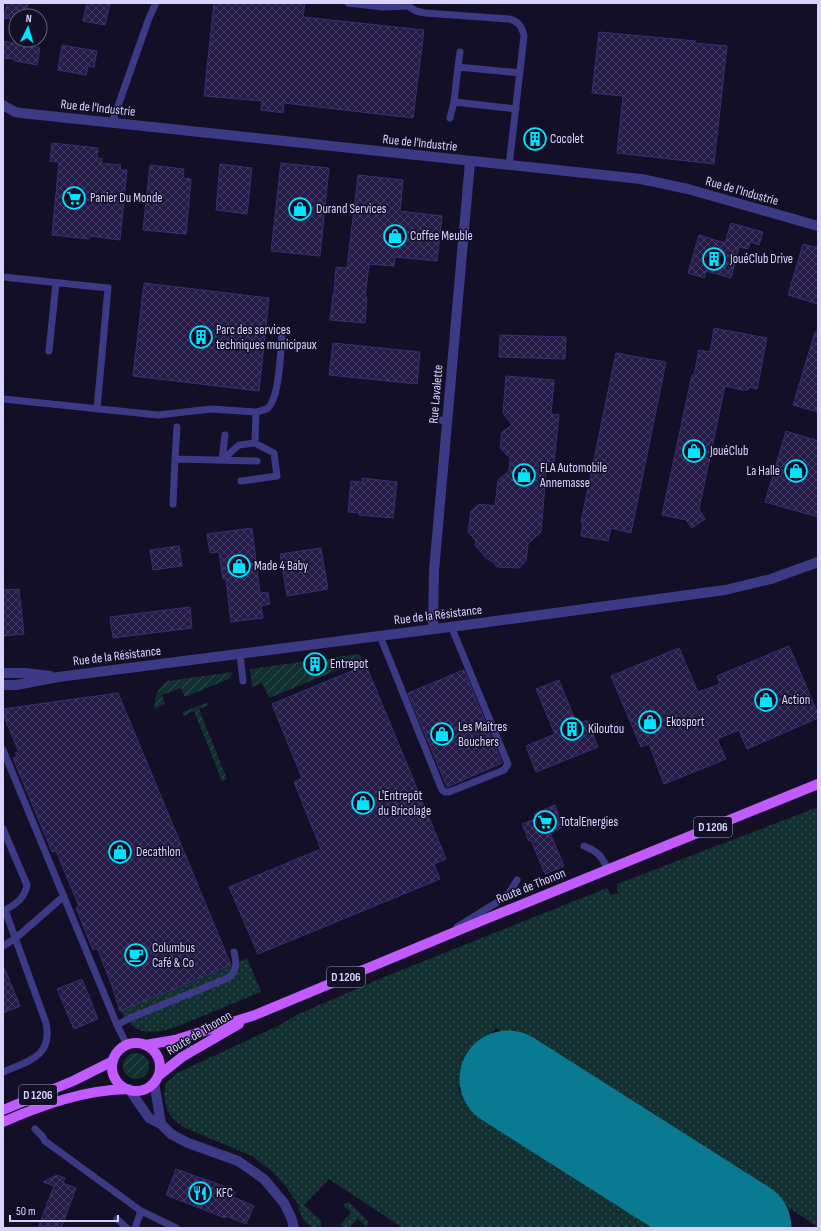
<svg xmlns="http://www.w3.org/2000/svg" width="821" height="1231" font-family="'Sofia Sans Condensed',sans-serif">
<defs>
<pattern id="grass-dots" width="8" height="8" patternUnits="userSpaceOnUse"><rect width="8" height="8" fill="#12302f"/><path d="M2 2h.1M6 6h.1" fill="none" stroke="#344d4e" stroke-width="1.8" stroke-linecap="round"/></pattern>
<pattern id="garden-furrows" width="10" height="10" patternUnits="userSpaceOnUse"><rect width="10" height="10" fill="#12302f"/><path d="M-1 1l2-2M0 10L10 0M9 11l2-2" fill="none" stroke="#344d4e"/></pattern>
<pattern id="building-cross-hatch" width="8" height="8" patternUnits="userSpaceOnUse"><rect width="8" height="8" fill="#241b47"/><path d="M0 0l8 8M0 8l8-8" fill="none" stroke="#433b63"/></pattern>
</defs>
<rect width="100%" height="100%" fill="#130f26"/>
<path fill="url(#grass-dots)" d="M 818,807 L 818,1227 L 585,1074 L 579,1079 C 562,1057 542,1045 518,1032 L 513,1038 L 495,1028 L 458,1090 L 472,1098 L 469,1103 L 664,1228 L 403,1228 L 329,1179 L 304,1205 L 321,1221 L 321,1227 L 313,1228 L 304,1221 L 298,1208 L 300,1207 L 286,1187 L 272,1171 L 265,1166 L 252,1156 L 185,1128 L 174,1120 L 167,1110 L 164,1093 L 166,1083 L 177,1073 L 280,1025 L 296,1015 L 389,975 L 607,888 L 611,895 L 618,893 L 617,884 Z
M 247,958 L 261,992 L 176,1027 C 165,1031 143,1036 133,1026 C 128,1022 124,1016 120,1011 L 231,966 Z
M 349,1202 L 368,1221 L 368,1225 L 366,1227 L 358,1219 L 349,1228 L 344,1228 L 340,1225 L 351,1213 L 343,1205 L 346,1203 Z"/>
<path fill="url(#garden-furrows)" d="M 359,654 L 362,660 L 269,698 L 262,683 L 252,687 L 250,669 Z
M 232,672 L 231,678 L 185,697 L 181,688 L 162,695 L 165,704 L 155,709 C 153,698 159,686 168,681 Z
M 206,703 L 209,705 L 199,709 L 227,779 L 222,781 L 194,711 L 183,716 L 183,712 Z
M123 1066a13 13 0 1 1 26 0a13 13 0 1 1-26 0Z"/>
<g fill="none" stroke-linecap="round" stroke-linejoin="round">
<path stroke="#0a7a92" stroke-width="97" d="M 508,1079 L 743,1228"/>
</g>
<path fill="url(#building-cross-hatch)" stroke="#3b2d73" d="M 7,3 L 28,3 L 26,16 L 16,16 L 16,20 L 4,18 Z
M 87,3 L 110,3 L 105,25 L 83,21 Z
M 214,3 L 305,3 L 303,17 L 424,30 L 413,118 L 284,103 L 283,113 L 261,110 L 262,101 L 204,96 Z
M 599,32 L 696,41 L 695,43 L 727,46 L 714,164 L 617,153 L 623,96 L 592,93 Z
M 3,41 L 40,48 L 37,65 L 15,61 L 15,59 L 3,58 Z
M 62,45 L 97,51 L 94,67 L 88,66 L 86,75 L 58,70 Z
M 530,131 L 543,133 L 541,145 L 528,144 Z
M 52,143 L 98,148 L 97,158 L 102,159 L 101,163 L 121,165 L 120,170 L 127,170 L 120,240 L 90,236 L 89,239 L 52,235 L 59,162 L 50,161 Z
M 281,163 L 329,168 L 320,256 L 271,251 Z
M 220,164 L 252,168 L 247,214 L 216,210 Z
M 150,165 L 184,169 L 183,178 L 191,179 L 186,234 L 143,230 Z
M 358,175 L 403,180 L 400,211 L 442,216 L 437,261 L 395,257 L 394,266 L 369,264 L 365,297 L 367,297 L 365,323 L 330,320 L 333,294 L 334,294 L 336,267 L 347,268 Z
M 731,223 L 763,232 L 759,245 L 750,242 L 748,249 L 739,247 L 731,278 L 706,271 L 704,278 L 688,273 L 699,235 L 725,243 Z
M 803,244 L 818,248 L 818,304 L 788,295 Z
M 144,283 L 269,298 L 259,391 L 133,376 Z
M 714,328 L 767,338 L 757,389 L 749,387 L 748,390 L 742,390 L 725,386 L 699,509 L 705,519 L 692,528 L 686,520 L 662,515 L 692,375 L 694,375 L 699,350 L 710,352 Z
M 815,332 L 818,332 L 818,412 L 793,405 Z
M 500,335 L 566,337 L 565,359 L 499,357 Z
M 333,343 L 420,352 L 417,384 L 329,375 Z
M 616,353 L 666,362 L 631,533 L 611,528 L 608,541 L 581,536 L 583,522 L 581,522 Z
M 506,376 L 554,380 L 551,414 L 559,415 L 554,462 L 547,462 L 541,532 L 528,544 L 526,561 L 519,568 L 497,567 L 493,562 L 486,558 L 475,545 L 476,541 L 468,532 L 471,511 L 479,504 L 495,506 L 498,480 L 509,471 L 510,458 L 500,448 L 502,432 L 512,425 L 503,413 Z
M 786,431 L 818,441 L 818,517 L 765,502 Z
M 362,478 L 397,482 L 393,518 L 359,515 L 359,513 L 348,512 L 351,481 L 362,482 Z
M 252,528 L 260,593 L 268,592 L 270,604 L 261,606 L 263,618 L 231,622 L 226,579 L 223,579 L 219,552 L 210,553 L 207,534 Z
M 179,546 L 182,566 L 153,570 L 150,550 Z
M 321,548 L 328,589 L 287,596 L 280,554 Z
M 19,589 L 24,634 L 3,636 L 3,590 Z
M 190,607 L 192,628 L 113,638 L 110,617 Z
M 789,646 L 818,714 L 818,718 L 747,749 L 739,730 L 717,739 L 726,759 L 664,784 L 649,744 L 641,747 L 611,676 L 679,648 L 698,692 L 720,684 L 717,676 Z
M 366,665 L 446,859 L 434,864 L 440,879 L 258,954 L 229,887 L 321,849 L 294,782 L 302,778 L 272,704 Z
M 464,670 L 502,763 L 447,787 L 408,693 Z
M 559,680 L 577,725 L 587,720 L 598,747 L 536,772 L 526,746 L 555,734 L 536,689 Z
M 118,693 L 231,965 L 120,1011 L 111,983 L 97,948 L 93,950 L 76,908 L 79,906 L 56,851 L 52,852 L 13,758 L 17,756 L 15,753 L 19,752 L 3,714 L 3,709 Z
M 555,805 L 563,827 L 550,833 L 564,866 L 545,874 L 531,840 L 529,841 L 522,824 L 536,819 L 534,814 Z
M 3,965 L 20,1006 L 3,1013 Z
M 82,979 L 98,1019 L 74,1029 L 57,989 Z
M 176,1169 L 229,1188 L 229,1190 L 235,1192 L 233,1197 L 254,1206 L 246,1224 L 226,1216 L 225,1218 L 166,1195 Z
M 57,1175 L 65,1178 L 63,1183 L 76,1188 L 61,1228 L 38,1228 L 54,1186 L 43,1182 Z"/>
<g fill="none" stroke-linecap="round" stroke-linejoin="round">
<path stroke="#3d3a85" stroke-width="7" d="M 348,3 L 383,7 L 406,6
M 403,3 L 416,11 L 425,13 L 509,19 C 518,21 522,26 524,36 L 509,166
M 458,67 L 460,52
M 454,102 L 516,109
M 450,118 L 454,102 L 458,67 L 520,73
M 112,123 L 149,18 L 156,3
M 3,277 L 108,288 L 97,409
M 49,351 L 56,283
M 3,399 L 158,415 L 211,409 L 256,412 C 260,411 265,410 268,408 C 280,397 281,347 282,331
M 432,419 L 447,421
M 177,427 L 175,459 L 257,461
M 225,435 L 222,460 L 239,445 L 255,443 L 256,412
M 241,481 L 277,476 L 274,453 L 255,443
M 173,504 L 175,459
M 380,636 L 442,790 L 445,792 L 449,792 L 504,770 L 508,764 L 451,626
M 240,654 L 243,681
M 3,750 L 117,1025 L 127,1045
M 3,829 L 27,885 C 25,898 16,904 5,910
M 584,846 C 599,852 601,856 608,869
M 3,910 L 5,910 L 46,1023 C 53,1057 28,1061 3,1072
M 457,927 L 504,898 L 510,892 L 517,880
M 3,946 L 16,938 L 64,896
M 117,1025 L 130,1018 L 228,978 C 237,971 237,963 234,952
M 35,1129 L 42,1136 L 45,1141 L 141,1211 L 176,1228
M 117,1219 L 127,1228
M 135,1228 L 141,1211"/>
<path stroke="#3d3a85" stroke-width="10" d="M 3,105 L 15,112 L 21,113 L 641,179 L 688,189 L 818,226
M 433,629 L 434,571 L 470,162
M 154,1082 L 161,1124
M 129,1089 L 149,1118 L 161,1124 L 171,1134 L 188,1143 L 238,1161 L 264,1179 L 284,1203 L 291,1217 L 294,1228"/>
<path stroke="#3d3a85" stroke-width="10" d="M 3,673 L 25,673 L 50,676
M 3,685 L 16,685 L 58,677 L 481,623 L 725,590 L 771,579 L 818,562"/>
<path stroke="#c25bff" stroke-width="10" d="M112 1067a24 24 0 1 1 48 0a24 24 0 1 1-48 0Z
M 145,1045 L 175,1040 L 255,1015 L 481,921 L 818,784
M 158,1076 L 182,1057 L 239,1024
M 3,1110 L 73,1081 L 113,1061
M 3,1122 C 42,1105 84,1090 127,1089"/>
</g>
<defs>
<g id="building-ring" transform="scale(1.15)"><circle r="9.5" fill="#130f26" stroke="#00e5ff" stroke-width="1.5"/><path d="M-4-6H4V6H1V3H-1V6H-4ZM-2.5-4.3h1.7v1.8h-1.7ZM.8-4.3h1.7v1.8H.8ZM-2.5-1h1.7V.8h-1.7ZM.8-1h1.7V.8H.8Z" fill="#00e5ff"/></g>
<g id="supermarket-ring" transform="scale(1.15)"><circle r="9.5" fill="#130f26" stroke="#00e5ff" stroke-width="1.5"/><path d="M-6-5.5h2.5l.6 2H6L4.5 2H-2.5L-4.4-4H-6ZM-1.5 3.2a1.3 1.3 0 1 0 .1 0ZM3 3.2a1.3 1.3 0 1 0 .1 0Z" fill="#00e5ff"/></g>
<g id="shop-ring" transform="scale(1.15)"><circle r="9.5" fill="#130f26" stroke="#00e5ff" stroke-width="1.5"/><path d="M-5-2.5h2.3a2.7 3.5 0 0 1 5.4 0H5L5.5 6h-11ZM-1.5-2.5h3a1.5 2.3 0 0 0-3 0Z" fill="#00e5ff"/></g>
<g id="cafe-ring" transform="scale(1.15)"><circle r="9.5" fill="#130f26" stroke="#00e5ff" stroke-width="1.5"/><path d="M-5.5-4.5H6V0H3Q3 3.5 0 3.5H-2.5Q-5.5 3.5-5.5 0ZM3-3.2v2h1.7v-2ZM-6 4.5H4V6H-6Z" fill="#00e5ff"/></g>
<g id="restaurant-ring" transform="scale(1.15)"><circle r="9.5" fill="#130f26" stroke="#00e5ff" stroke-width="1.5"/><path d="M-5-6h1v4h1v-4h1v4h1v-4h1v5L-1.5 .5V6h-2V.5L-5-1ZM5-6V6H3V1.5H1.5Q1.5-4 5-6Z" fill="#00e5ff"/></g>
</defs>
<g fill-rule="evenodd">
<use href="#building-ring" x="535" y="139"/>
<use href="#supermarket-ring" x="74" y="198"/>
<use href="#shop-ring" x="300" y="209"/>
<use href="#shop-ring" x="395" y="236"/>
<use href="#building-ring" x="714" y="259"/>
<use href="#building-ring" x="201" y="337"/>
<use href="#shop-ring" x="694" y="451"/>
<use href="#shop-ring" x="796" y="471"/>
<use href="#shop-ring" x="524" y="475"/>
<use href="#shop-ring" x="239" y="566"/>
<use href="#building-ring" x="315" y="664"/>
<use href="#shop-ring" x="766" y="700"/>
<use href="#shop-ring" x="650" y="722"/>
<use href="#building-ring" x="572" y="729"/>
<use href="#shop-ring" x="442" y="734"/>
<use href="#shop-ring" x="363" y="803"/>
<use href="#supermarket-ring" x="545" y="822"/>
<use href="#shop-ring" x="120" y="852"/>
<use href="#cafe-ring" x="136" y="955"/>
<use href="#restaurant-ring" x="200" y="1193"/>
</g>
<g text-anchor="middle" dominant-baseline="central" stroke-width="3" stroke-linejoin="round" paint-order="stroke">
<g fill="#130f26" stroke="#9e99be" stroke-width="1">
<rect x="694" y="817" width="38" height="20" rx="3"/>
<rect x="327" y="967" width="38" height="20" rx="3"/>
<rect x="19" y="1085" width="38" height="20" rx="3"/>
</g>
<g font-size="12" font-weight="bold" fill="#d9d4ff">
<text x="713" y="827">D 1206</text>
<text x="346" y="977">D 1206</text>
<text x="38" y="1095">D 1206</text>
</g>
<g font-size="13" fill="#d9d4ff" stroke="#130f26">
<text transform="translate(98 108) rotate(6)">Rue de l'Industrie</text>
<text transform="translate(420 143) rotate(6)">Rue de l'Industrie</text>
<text transform="translate(742 191) rotate(16)">Rue de l'Industrie</text>
<text transform="translate(436 394) rotate(-85)">Rue Lavalette</text>
<text transform="translate(438 615) rotate(-7)">Rue de la Résistance</text>
<text transform="translate(117 656) rotate(-7)">Rue de la Résistance</text>
<text transform="translate(531 886) rotate(-22)">Route de Thonon</text>
<text transform="translate(199 1033) rotate(-31)">Route de Thonon</text>
</g>
<g font-size="13" fill="#d9d4ff" stroke="#130f26" text-anchor="start">
<text x="550" y="139">Cocolet</text>
<text x="90" y="198">Panier Du Monde</text>
<text x="316" y="209">Durand Services</text>
<text x="410" y="236">Coffee Meuble</text>
<text x="730" y="259">JouéClub Drive</text>
<text x="216" y="330">Parc des services<tspan x="216" dy="15">techniques municipaux</tspan></text>
<text x="710" y="451">JouéClub</text>
<text x="540" y="468">FLA Automobile<tspan x="540" dy="15">Annemasse</tspan></text>
<text x="780" y="471" text-anchor="end">La Halle</text>
<text x="254" y="566">Made 4 Baby</text>
<text x="330" y="664">Entrepot</text>
<text x="782" y="700">Action</text>
<text x="666" y="722">Ekosport</text>
<text x="458" y="727">Les Maîtres<tspan x="458" dy="15">Bouchers</tspan></text>
<text x="588" y="729">Kiloutou</text>
<text x="378" y="796">L'Entrepôt<tspan x="378" dy="15">du Bricolage</tspan></text>
<text x="560" y="822">TotalEnergies</text>
<text x="136" y="852">Decathlon</text>
<text x="152" y="948">Columbus<tspan x="152" dy="15">Café &amp; Co</tspan></text>
<text x="216" y="1193">KFC</text>
</g>
</g>
<rect width="821" height="1231" fill="none" stroke="#d9d4ff" stroke-width="8"/>
<g transform="translate(28 28) rotate(5)"><circle r="19" fill="#130f26" stroke="#625e7d"/>
<path d="M0-3L7 15L0 10L-7 15Z" fill="#00e5ff"/>
<text y="-6" font-size="11" font-weight="bold" text-anchor="middle" fill="#d9d4ff">N</text>
</g>
<path d="M10 1215v6h108v-6" fill="none" stroke="#d9d4ff" stroke-width="2"/>
<text x="16" y="1215" font-size="12" fill="#d9d4ff" stroke="#130f26" stroke-width="3" paint-order="stroke">50 m</text>
</svg>
